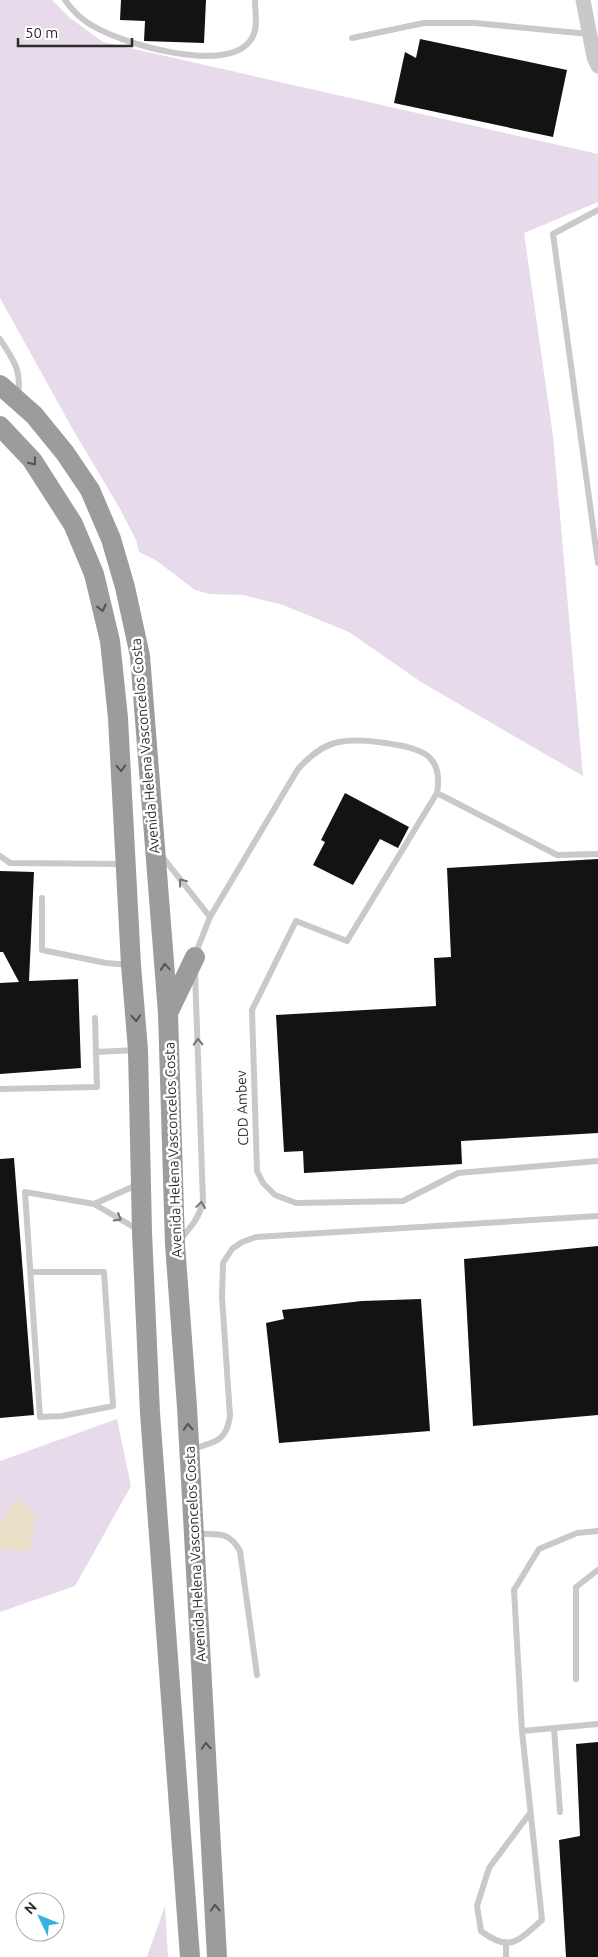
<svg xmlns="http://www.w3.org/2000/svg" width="598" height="1957" font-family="Ubuntu,sans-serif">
<rect width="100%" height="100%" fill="#fff"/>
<path fill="#e7daea" d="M 0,0 L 52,0 L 70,18 L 103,42 L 598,154 L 598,202 L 524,233 L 553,436 L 583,776 L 421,682 L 349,632 L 283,605 L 243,595 L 210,594 L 195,590 L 157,561 L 139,552 L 136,540 L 119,507 L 72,428 L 0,298 Z
M 117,1419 L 131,1486 L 75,1586 L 0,1612 L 0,1461 Z
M 165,1906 L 168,1957 L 147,1957 Z"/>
<path fill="#e9e0c7" d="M 16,1498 L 35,1515 L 30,1551 L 0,1549 L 0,1523 L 3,1522 Z"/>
<path fill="#131313" d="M 121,0 L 206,0 L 204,43 L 144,41 L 145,21 L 120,20 Z
M 420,39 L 567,70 L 553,137 L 394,103 L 405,52 L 416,58 Z
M 345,793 L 409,827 L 398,848 L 380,839 L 353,885 L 313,865 L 325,842 L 321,840 Z
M 598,859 L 598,1133 L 461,1141 L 462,1164 L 304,1173 L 303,1151 L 284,1152 L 276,1015 L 436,1006 L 434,958 L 451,957 L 447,868 Z
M 0,871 L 34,872 L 29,981 L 78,979 L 81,1068 L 0,1074 L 0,983 L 19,982 L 3,952 L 0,952 Z
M 14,1158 L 34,1415 L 0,1418 L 0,1159 Z
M 598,1246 L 598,1415 L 473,1426 L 464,1259 Z
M 421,1299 L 430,1431 L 279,1443 L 266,1323 L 284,1319 L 282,1310 L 362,1301 Z
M 598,1742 L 598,1957 L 566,1957 L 559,1840 L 580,1836 L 576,1744 Z"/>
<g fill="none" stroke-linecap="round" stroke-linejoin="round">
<path stroke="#c9c9c9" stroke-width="6" d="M 65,0 C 72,10 82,20 93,26 C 123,44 225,74 250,41 C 259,30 255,13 255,0
M 352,38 L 424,23 L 475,23 L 589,34
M 598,210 L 553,234 L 598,563
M 0,339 C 13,360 22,369 18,395
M 437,793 L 347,941 L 296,921 L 252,1010 L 257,1171 L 263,1183 L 275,1195 L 296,1203 L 403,1201 L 458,1173 L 598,1161
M 161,855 L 210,917
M 0,856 L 10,863 L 123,864
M 42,898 L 42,950 L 106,963 L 130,965
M 195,955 L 210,917 L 298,769 C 309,757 322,745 339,742 C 355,739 370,741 385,743 C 419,748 444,753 437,793 L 557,855 L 598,854
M 96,1052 L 137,1050
M 0,1089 L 97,1087 L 95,1018
M 94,1204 L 139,1184
M 180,1240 C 191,1227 199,1218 203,1202 L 195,972
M 32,1272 L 104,1272 L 113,1406 L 62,1416 L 40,1417 L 25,1192 L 94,1204 L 137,1229
M 192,1449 C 214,1442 226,1443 230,1416 L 222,1297 L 223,1263 L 232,1249 L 242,1242 L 256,1237 L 598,1216
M 198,1534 C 218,1534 229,1531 240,1551 L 257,1675
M 576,1679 L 576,1587 L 598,1570
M 554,1728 L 560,1812
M 522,1731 L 598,1724
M 530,1813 L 489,1868 L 477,1906 L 481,1931 C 510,1953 518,1941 542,1920 L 522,1731 L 514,1590 L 539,1549 L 577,1533 L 598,1531
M 506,1942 L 506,1957"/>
<path stroke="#c9c9c9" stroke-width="15" d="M 583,0 L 594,57 L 598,66"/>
<path stroke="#9c9c9c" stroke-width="20" d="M 0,385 L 34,415 L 65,453 L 90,490 L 111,539 L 125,587 L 140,656 L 168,1013 L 175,1244 L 187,1407 L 217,1957
M 0,426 L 32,460 L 73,524 L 94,574 L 110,641 L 118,718 L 131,965 L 138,1050 L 142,1232 L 150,1413 L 190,1957
M 169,1011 L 195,957"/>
</g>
<defs><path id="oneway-chevron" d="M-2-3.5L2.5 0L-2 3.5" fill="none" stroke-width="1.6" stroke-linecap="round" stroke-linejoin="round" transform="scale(1.25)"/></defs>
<g stroke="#535353">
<use href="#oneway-chevron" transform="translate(33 462) rotate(52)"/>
<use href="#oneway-chevron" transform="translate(102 608) rotate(76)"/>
<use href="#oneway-chevron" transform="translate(121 768) rotate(87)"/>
<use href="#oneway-chevron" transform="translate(165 967) rotate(-95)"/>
<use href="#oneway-chevron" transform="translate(136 1018) rotate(86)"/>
<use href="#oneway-chevron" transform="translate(188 1427) rotate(-93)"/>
<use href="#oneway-chevron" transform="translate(206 1746) rotate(-93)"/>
<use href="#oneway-chevron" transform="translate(215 1908) rotate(-93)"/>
</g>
<g stroke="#737373">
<use href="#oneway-chevron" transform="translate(182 882) rotate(-128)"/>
<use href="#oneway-chevron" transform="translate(198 1042) rotate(-92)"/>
<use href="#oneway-chevron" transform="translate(201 1205) rotate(-82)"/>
<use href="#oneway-chevron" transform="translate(118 1218) rotate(31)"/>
</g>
<g text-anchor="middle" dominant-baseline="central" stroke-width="5" stroke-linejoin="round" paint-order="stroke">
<g font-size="14" fill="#2c2c2c" stroke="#fff">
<text transform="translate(145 746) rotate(-95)">Avenida Helena Vasconcelos Costa</text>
<text transform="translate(242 1108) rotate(-92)">CDD Ambev</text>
<text transform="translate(173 1150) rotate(-92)">Avenida Helena Vasconcelos Costa</text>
<text transform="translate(195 1554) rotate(-93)">Avenida Helena Vasconcelos Costa</text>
</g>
</g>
<g transform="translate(40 1917) rotate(313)"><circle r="24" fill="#ffffff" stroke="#ababab"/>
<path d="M0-4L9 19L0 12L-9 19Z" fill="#35b2dd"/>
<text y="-8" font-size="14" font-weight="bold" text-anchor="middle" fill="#2c2c2c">N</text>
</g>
<path d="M18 38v8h114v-8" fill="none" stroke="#2c2c2c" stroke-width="2.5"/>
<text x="25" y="38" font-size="15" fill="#2c2c2c" stroke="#ffffff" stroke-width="4" paint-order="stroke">50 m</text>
</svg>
